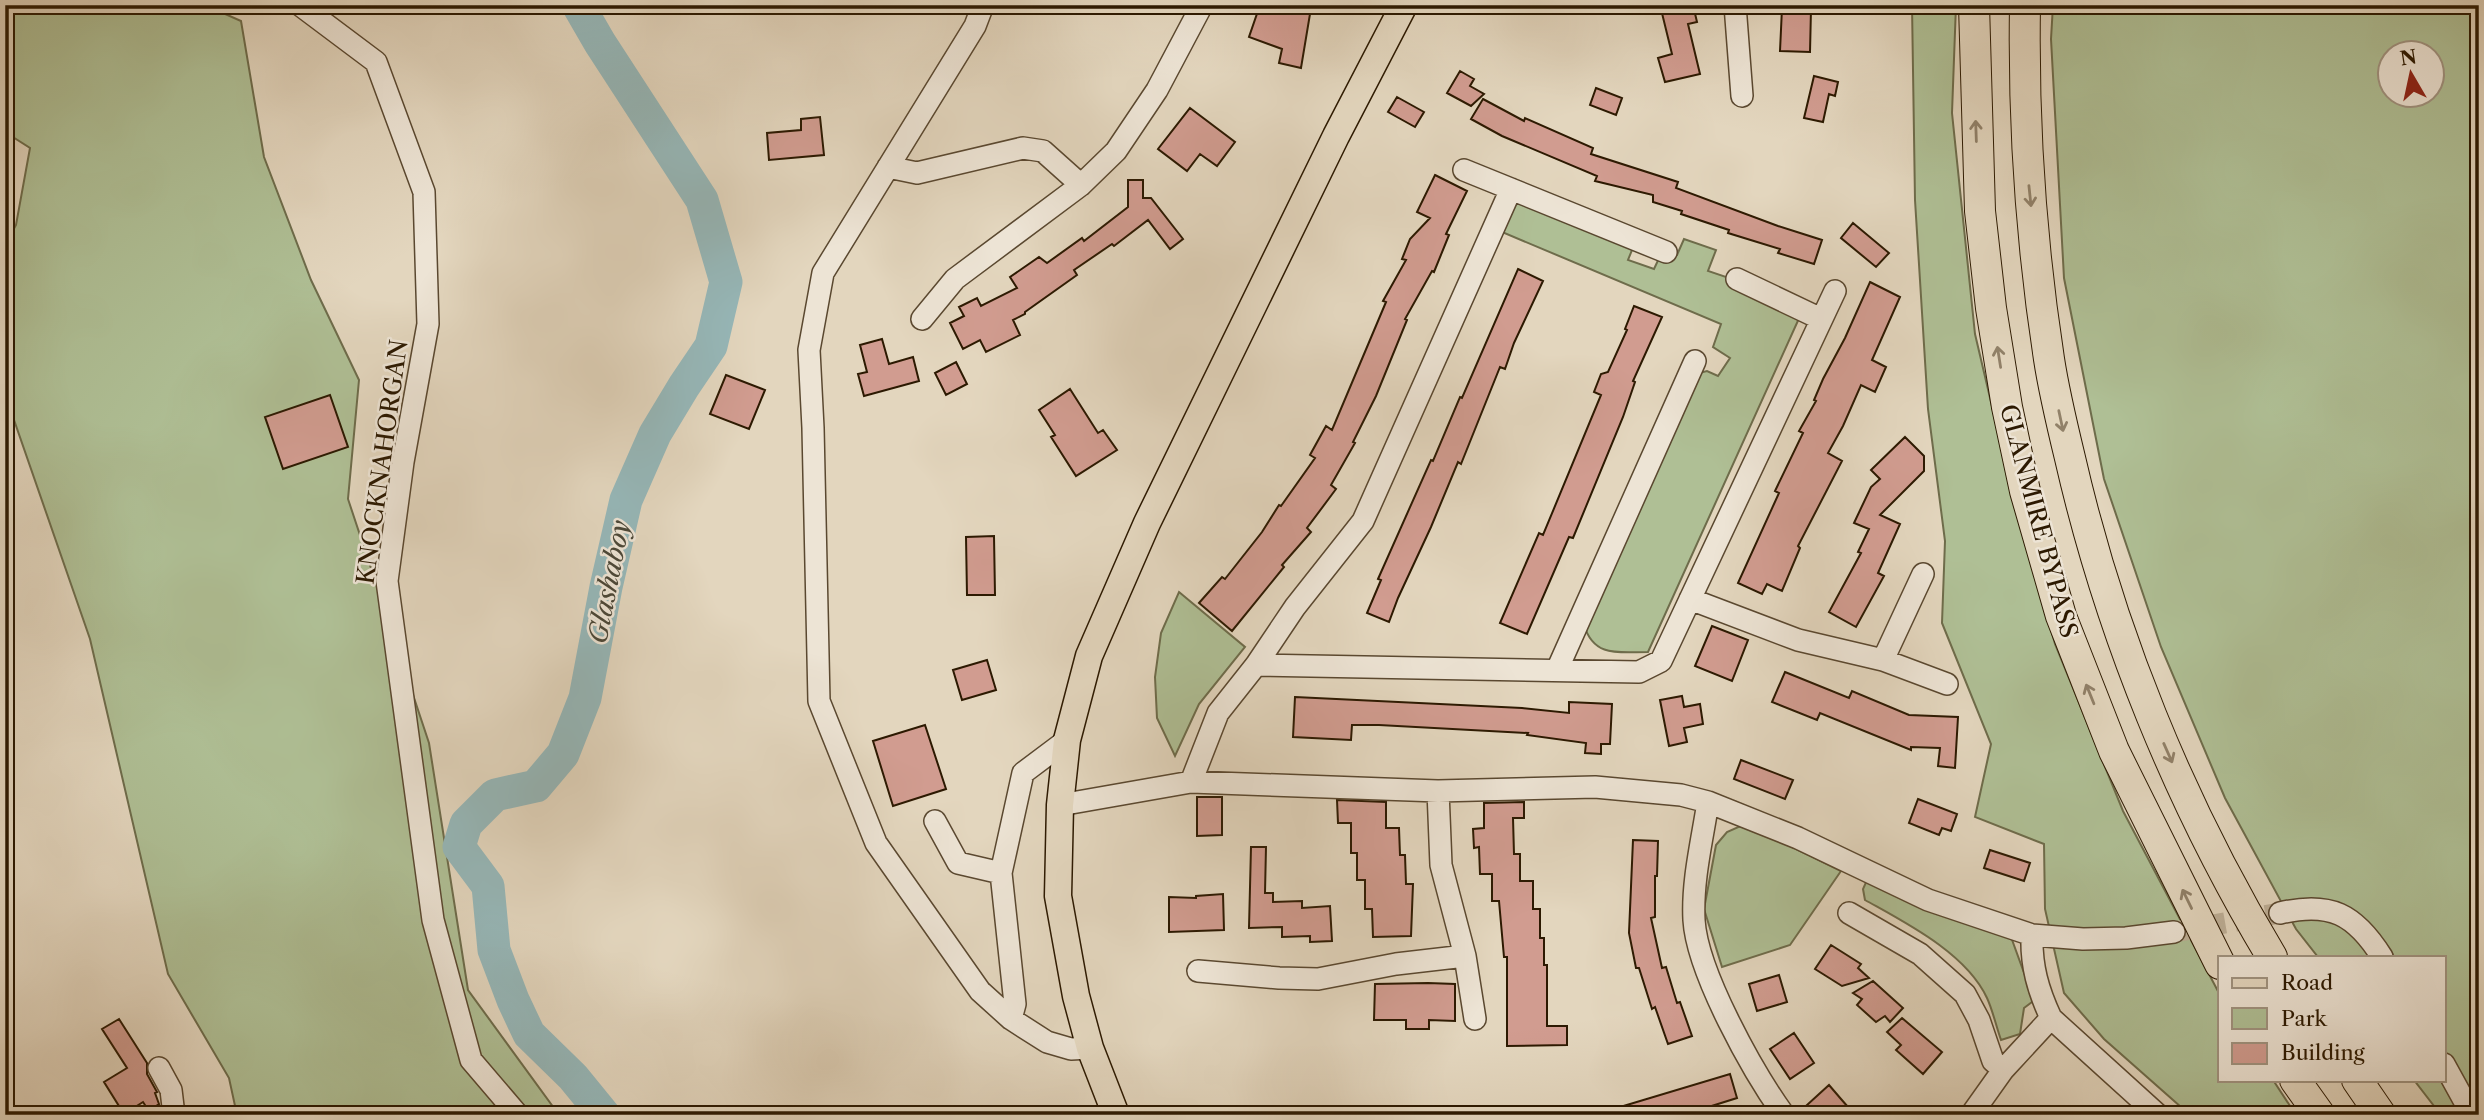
<svg xmlns="http://www.w3.org/2000/svg" width="2484" height="1120" font-family="'Libre Caslon Text',serif">
<rect width="100%" height="100%" fill="#e3d6be"/>
<filter id="stains"><feTurbulence type="fractalNoise" baseFrequency=".00286" numOctaves="4"/><feColorMatrix values="0 0 0 0 .2 0 0 0 0 .09 0 0 0 0 .02 0 0 0 .5 -.17"/></filter>
<radialGradient id="worn" r=".72"><stop offset=".6" stop-color="#630" stop-opacity="0"/><stop offset="1" stop-color="#630" stop-opacity=".3"/></radialGradient>
<path fill="#afbf95" stroke="#6e6c4b" stroke-width="2" fill-rule="evenodd" d="M 5,5 L 205,5 L 241,21 L 264,157 L 311,280 L 359,380 L 348,499 L 429,743 L 468,990 L 559,1115 L 237,1115 L 229,1078 L 168,974 L 90,639 L 5,394 L 5,245 L 16,225 L 30,148 L 5,132 Z
M 1912,5 L 1956,5 L 1952,113 L 1975,334 L 2014,500 L 2055,644 L 2123,811 L 2220,995 L 2220,1080 L 2273,1080 L 2296,1115 L 2190,1115 L 2104,1039 L 2064,993 L 2045,909 L 2044,844 L 1975,817 L 1991,744 L 1942,623 L 1945,541 L 1928,409 L 1915,200 Z
M 2053,5 L 2479,5 L 2479,1115 L 2441,1115 L 2414,1080 L 2444,1080 L 2444,957 L 2318,957 L 2296,929 L 2225,798 L 2161,647 L 2104,479 L 2064,278 L 2051,39 ZM 2390,52 L 2432,52 L 2432,94 L 2390,94 Z
M 1519,197 L 1634,245 L 1628,260 L 1654,269 L 1661,254 L 1677,255 L 1684,239 L 1716,250 L 1708,271 L 1794,300 L 1801,314 L 1648,652 C 1619,652 1594,658 1584,625 L 1699,373 L 1707,371 L 1718,376 L 1730,358 L 1713,347 L 1721,324 L 1502,232 Z
M 1179,592 L 1245,647 L 1199,704 L 1175,756 L 1157,718 L 1155,677 L 1161,633 Z
M 1745,824 L 1841,871 L 1790,945 L 1722,967 L 1704,909 L 1716,845 L 1727,832 Z
M 1867,880 L 2011,937 L 2031,992 L 2036,999 L 2024,1008 L 2020,1034 L 2001,1040 C 1996,1026 1993,1011 1987,998 C 1966,953 1906,923 1865,900 L 1863,889 Z"/>
<g fill="none" stroke-linecap="round" stroke-linejoin="round">
<path stroke="#96b7b8" stroke-width="33" d="M 578,5 L 600,43 L 702,200 L 726,282 L 711,346 L 684,386 L 655,434 L 626,500 L 606,587 L 585,698 L 563,754 L 536,786 L 495,795 L 466,824 L 459,847 L 488,886 L 494,950 L 513,1000 L 529,1034 L 573,1077 L 604,1115"/>
</g>
<path fill="#d19c90" stroke="#2c1901" stroke-width="2" d="M 1260,5 L 1302,5 L 1311,8 L 1301,68 L 1279,63 L 1282,49 L 1249,37 Z
M 1660,5 L 1693,5 L 1697,22 L 1688,24 L 1700,74 L 1665,82 L 1658,58 L 1672,54 Z
M 1782,8 L 1811,9 L 1810,52 L 1780,51 Z
M 1460,71 L 1474,79 L 1470,86 L 1484,94 L 1471,106 L 1447,93 Z
M 1814,76 L 1838,82 L 1835,96 L 1829,94 L 1823,122 L 1804,118 Z
M 1596,88 L 1622,98 L 1616,115 L 1590,105 Z
M 1397,97 L 1424,112 L 1415,127 L 1388,112 Z
M 1483,99 L 1524,121 L 1525,118 L 1593,148 L 1591,154 L 1678,182 L 1676,188 L 1778,226 L 1822,240 L 1814,264 L 1778,253 L 1780,249 L 1728,233 L 1729,230 L 1681,214 L 1682,211 L 1653,202 L 1653,195 L 1595,181 L 1597,176 L 1502,136 L 1471,119 Z
M 1190,108 L 1235,142 L 1217,166 L 1200,154 L 1187,171 L 1158,149 Z
M 820,117 L 824,155 L 769,160 L 767,133 L 801,130 L 801,119 Z
M 1435,175 L 1467,191 L 1446,234 L 1449,235 L 1434,272 L 1432,271 L 1405,319 L 1407,320 L 1376,396 L 1353,442 L 1355,443 L 1331,485 L 1336,489 L 1307,528 L 1311,532 L 1282,565 L 1284,567 L 1232,631 L 1199,603 L 1222,577 L 1225,579 L 1262,532 L 1279,505 L 1281,506 L 1315,458 L 1310,455 L 1326,426 L 1332,430 L 1386,302 L 1383,301 L 1406,260 L 1402,259 L 1410,239 L 1430,218 L 1417,212 Z
M 1128,180 L 1143,180 L 1143,198 L 1151,198 L 1183,239 L 1170,249 L 1148,220 L 1114,246 L 1112,244 L 1074,270 L 1077,275 L 1025,312 L 1025,314 L 1013,320 L 1020,335 L 986,352 L 980,340 L 963,349 L 950,323 L 964,316 L 959,307 L 977,298 L 981,306 L 1017,288 L 1010,277 L 1039,257 L 1047,263 L 1082,238 L 1084,241 L 1128,207 Z
M 1853,223 L 1889,253 L 1876,267 L 1841,238 Z
M 1518,269 L 1543,281 L 1514,343 L 1505,369 L 1500,367 L 1461,464 L 1458,462 L 1431,527 L 1398,598 L 1389,622 L 1367,613 L 1381,580 L 1378,579 L 1431,460 L 1433,461 L 1460,397 L 1462,398 Z
M 1870,282 L 1900,297 L 1872,360 L 1886,367 L 1875,392 L 1861,385 L 1843,426 L 1828,453 L 1842,461 L 1798,546 L 1800,548 L 1782,591 L 1767,584 L 1762,594 L 1738,583 L 1779,493 L 1775,491 L 1803,433 L 1799,431 L 1816,401 L 1814,400 L 1823,379 L 1845,338 Z
M 1634,306 L 1662,317 L 1633,381 L 1635,382 L 1623,417 L 1573,538 L 1569,537 L 1527,634 L 1500,623 L 1539,533 L 1543,535 L 1601,395 L 1594,392 L 1601,374 L 1608,372 L 1627,330 L 1625,329 Z
M 882,339 L 889,364 L 913,357 L 919,381 L 864,396 L 858,374 L 867,372 L 860,345 Z
M 956,362 L 967,384 L 946,395 L 935,373 Z
M 726,375 L 765,390 L 749,429 L 710,414 Z
M 1070,389 L 1098,433 L 1103,430 L 1117,450 L 1076,476 L 1051,437 L 1055,435 L 1039,410 Z
M 330,395 L 348,447 L 283,469 L 265,417 Z
M 1905,437 L 1924,456 L 1924,471 L 1880,515 L 1900,524 L 1878,573 L 1884,576 L 1856,627 L 1829,612 L 1861,553 L 1858,552 L 1869,529 L 1854,523 L 1871,487 L 1880,479 L 1871,470 Z
M 994,536 L 995,595 L 967,595 L 966,537 Z
M 1712,626 L 1748,640 L 1732,681 L 1695,666 Z
M 987,660 L 996,690 L 962,700 L 953,670 Z
M 1785,672 L 1849,698 L 1852,691 L 1909,715 L 1958,717 L 1955,768 L 1938,766 L 1940,748 L 1911,747 L 1911,750 L 1820,713 L 1817,720 L 1772,702 Z
M 1682,696 L 1684,707 L 1700,704 L 1703,724 L 1684,728 L 1687,742 L 1669,746 L 1660,700 Z
M 1295,697 L 1522,708 L 1569,713 L 1569,702 L 1612,704 L 1610,744 L 1601,744 L 1601,754 L 1585,753 L 1586,743 L 1527,735 L 1528,733 L 1379,725 L 1352,725 L 1351,740 L 1293,737 Z
M 925,725 L 946,789 L 893,806 L 873,741 Z
M 1741,760 L 1793,780 L 1785,799 L 1734,779 Z
M 1197,797 L 1222,797 L 1222,835 L 1197,836 Z
M 1918,799 L 1957,814 L 1951,831 L 1942,828 L 1939,835 L 1909,823 Z
M 1337,800 L 1386,802 L 1386,828 L 1399,828 L 1400,855 L 1405,855 L 1406,884 L 1413,884 L 1411,936 L 1373,937 L 1372,909 L 1365,909 L 1365,880 L 1357,880 L 1357,853 L 1351,853 L 1351,823 L 1338,823 Z
M 1524,802 L 1524,818 L 1513,818 L 1514,854 L 1520,854 L 1520,881 L 1533,881 L 1533,909 L 1540,909 L 1540,938 L 1544,938 L 1544,965 L 1547,965 L 1547,1026 L 1567,1026 L 1567,1045 L 1507,1046 L 1507,957 L 1504,957 L 1499,901 L 1492,901 L 1492,874 L 1480,874 L 1479,847 L 1474,848 L 1473,829 L 1484,828 L 1484,803 Z
M 1633,840 L 1658,841 L 1657,876 L 1655,876 L 1655,917 L 1651,918 L 1662,968 L 1666,967 L 1677,1003 L 1680,1002 L 1692,1036 L 1668,1044 L 1655,1007 L 1652,1009 L 1639,968 L 1636,968 L 1629,933 Z
M 1251,847 L 1266,847 L 1265,893 L 1273,893 L 1273,902 L 1302,901 L 1302,908 L 1330,906 L 1332,941 L 1310,942 L 1310,936 L 1282,937 L 1282,927 L 1249,928 Z
M 1990,850 L 2030,863 L 2024,881 L 1984,868 Z
M 1223,894 L 1224,930 L 1169,932 L 1169,897 L 1196,898 L 1196,896 Z
M 1831,945 L 1861,964 L 1858,968 L 1869,978 L 1842,986 L 1815,969 Z
M 1779,975 L 1787,1002 L 1757,1011 L 1749,984 Z
M 1873,981 L 1903,1008 L 1890,1022 L 1885,1016 L 1876,1022 L 1857,1005 L 1862,999 L 1853,993 Z
M 1428,983 L 1455,984 L 1455,1021 L 1429,1020 L 1429,1029 L 1406,1029 L 1406,1020 L 1374,1020 L 1375,984 Z
M 1902,1018 L 1942,1052 L 1923,1074 L 1896,1050 L 1901,1045 L 1887,1032 Z
M 119,1019 L 147,1063 L 147,1074 L 157,1092 L 155,1093 L 159,1104 L 149,1111 L 143,1102 L 124,1114 L 104,1082 L 127,1068 L 102,1029 Z
M 1794,1033 L 1814,1063 L 1790,1079 L 1770,1049 Z
M 1730,1074 L 1737,1098 L 1683,1115 L 1610,1115 L 1610,1110 Z
M 1829,1085 L 1841,1099 L 1855,1115 L 1817,1115 L 1807,1105 Z"/>
<g fill="none" stroke-linecap="round" stroke-linejoin="round">
<path stroke="#beb098" stroke-width="21" stroke-dasharray="21 10" stroke-linecap="butt" d="M 2174,932 L 2280,913"/>
<g stroke="#5a4830" stroke-width="24">
<path id="minor" d="M 300,5 L 376,62 L 424,192 L 428,324 L 403,462 L 387,581 L 433,920 L 471,1060 L 518,1115
M 983,5 L 975,26 L 823,273 L 809,350 L 813,428 L 819,701 L 876,843 L 980,991 L 1011,1019 L 1047,1042 L 1071,1049 L 1090,1048
M 1735,5 L 1742,96
M 888,167 L 917,173 L 1023,148 L 1043,151 L 1081,185
M 1464,170 L 1666,252
M 1737,279 L 1821,319
M 922,319 L 955,279 L 1081,185 L 1116,151 L 1157,90 L 1202,5
M 1690,599 L 1798,640 L 1883,660 L 1947,684
M 1883,660 L 1923,574
M 1256,665 L 1639,672 L 1661,661 L 1835,291
M 1557,670 L 1695,361
M 1191,782 L 1218,713 L 1256,665 L 1295,607 L 1363,521 L 1511,189
M 1438,791 L 1441,865 L 1465,956 L 1475,1019
M 1708,802 C 1702,841 1692,881 1694,920 C 1697,972 1753,1072 1784,1115
M 1060,805 L 1191,782 L 1438,791 L 1595,787 L 1681,795 L 1708,802 L 1798,838 L 1928,900 L 2032,935 L 2083,939 L 2126,938 L 2174,932
M 935,821 L 958,863 L 1001,873
M 1849,913 L 1920,954 L 1965,994 L 1979,1020 L 1993,1061 L 2003,1070
M 2280,913 C 2330,901 2355,914 2382,957
M 1198,971 L 1279,978 L 1318,979 L 1396,964 L 1465,956
M 2051,1018 L 2158,1115
M 1011,1019 L 1015,1004 L 1001,873 L 1023,773 L 1067,740
M 2444,1064 L 2466,1104 L 2475,1115
M 159,1068 L 171,1090 L 174,1115
M 1971,1115 L 2003,1070 L 2051,1018 C 2038,990 2031,966 2032,935"/>
</g>
<g stroke="#2c1901" stroke-width="29">
<path id="major" d="M 1116,1115 L 1090,1048 L 1076,996 L 1058,896 L 1060,805 L 1067,740 L 1089,656 L 1147,523 L 1336,136 L 1404,5"/>
</g>
<g stroke="#2c1901" stroke-width="32">
<path id="highway" d="M 1974,5 L 1980,211 L 1991,308 L 2007,407 L 2025,491 L 2061,616 L 2114,751 L 2220,964
M 2025,5 C 2023,124 2031,242 2049,359 C 2054,392 2062,425 2070,458 C 2110,633 2180,804 2272,957
M 2295,1080 L 2320,1115
M 2357,1080 L 2381,1115"/>
</g>
<use href="#minor" stroke="#ede4d5" stroke-width="21"/>
<use href="#major" stroke="#e3d6be" stroke-width="26"/>
<use href="#highway" stroke="#e3d6be" stroke-width="30"/>
</g>
<defs><path id="oneway-shaft" d="M-6 0H5M1.5-3L5.5 0L1.5 3" fill="none" stroke-width="1.6" stroke-linecap="round" stroke-linejoin="round" transform="scale(1.75)"/></defs>
<g stroke="#918169">
<use href="#oneway-shaft" transform="translate(1976 131) rotate(-92)"/>
<use href="#oneway-shaft" transform="translate(2030 196) rotate(84)"/>
<use href="#oneway-shaft" transform="translate(1999 357) rotate(-99)"/>
<use href="#oneway-shaft" transform="translate(2061 421) rotate(78)"/>
<use href="#oneway-shaft" transform="translate(2090 694) rotate(-112)"/>
<use href="#oneway-shaft" transform="translate(2168 753) rotate(66)"/>
<use href="#oneway-shaft" transform="translate(2187 899) rotate(-116)"/>
</g>
<g text-anchor="middle" dominant-baseline="central" stroke-width="5" stroke-linejoin="round" paint-order="stroke">
<g font-size="24" fill="#2c1901" stroke="#ede4d5">
<text transform="translate(382 462) rotate(-82)">KNOCKNAHORGAN</text>
<text transform="translate(2039 521) rotate(75)">GLANMIRE BYPASS</text>
</g>
<g font-size="26" font-style="italic" fill="#4c4838" stroke="#ede4d5">
<text transform="translate(609 582) rotate(-79)">Glashaboy</text>
</g>
</g>
<rect width="2484" height="1120" fill="none" stroke="#e3d6be" stroke-width="28"/>
<rect x="7" y="7" width="2470" height="1106" fill="none" stroke="#2c1901" stroke-width="3.5"/>
<rect x="14" y="14" width="2456" height="1092" fill="none" stroke="#2c1901" stroke-width="2"/>
<rect x="2218" y="956" width="228" height="126" fill="#ede4d5" stroke="#a09380" stroke-width="2"/>
<rect x="2232" y="978" width="35" height="10" fill="#e3d6be" stroke="#a09380" stroke-width="2"/>
<text x="2281" y="990" font-size="21" fill="#2c1901">Road</text>
<rect x="2232" y="1008" width="35" height="21" fill="#afbf95" stroke="#a09380" stroke-width="2"/>
<text x="2281" y="1026" font-size="21" fill="#2c1901">Park</text>
<rect x="2232" y="1043" width="35" height="21" fill="#d19c90" stroke="#a09380" stroke-width="2"/>
<text x="2281" y="1060" font-size="21" fill="#2c1901">Building</text>
<g transform="translate(2411 74) rotate(351)"><circle r="33" fill="#ede4d5" stroke="#a09380" stroke-width="2"/>
<path d="M0-5L12 26L0 18L-12 26Z" fill="#8f2418"/>
<text y="-10" font-size="19" font-weight="bold" text-anchor="middle" fill="#2c1901">N</text>
</g>
<rect width="100%" height="100%" filter="url(#stains)"/>
<rect width="100%" height="100%" fill="url(#worn)"/>
</svg>
